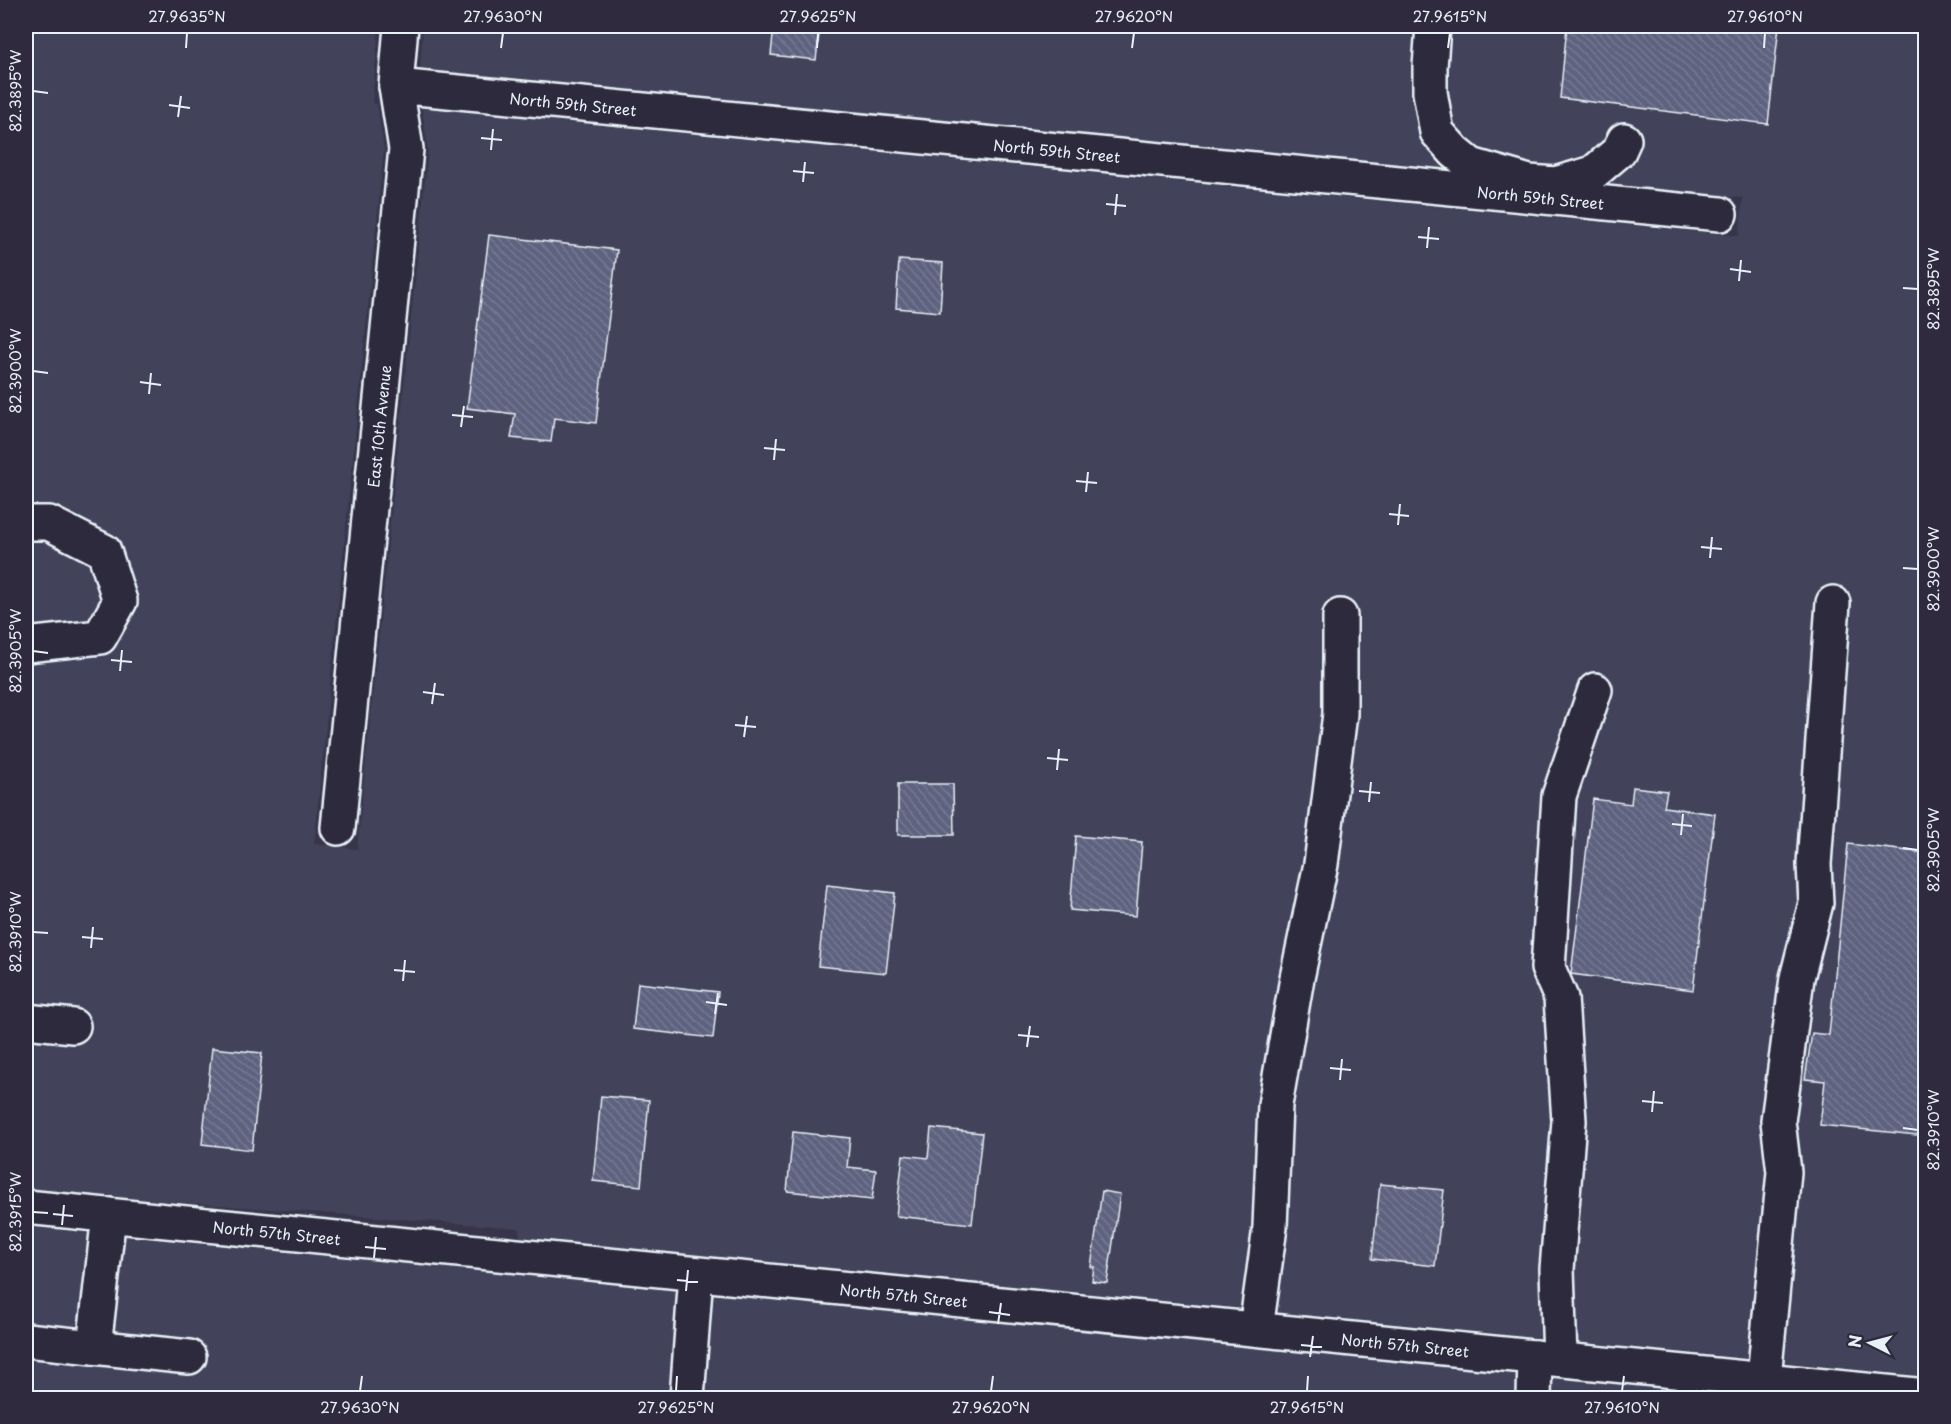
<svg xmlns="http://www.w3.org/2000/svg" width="1951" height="1424" font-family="'Playpen Sans',sans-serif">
<defs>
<pattern id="building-back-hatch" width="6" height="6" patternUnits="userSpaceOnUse" patternTransform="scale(1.5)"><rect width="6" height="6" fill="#5e627f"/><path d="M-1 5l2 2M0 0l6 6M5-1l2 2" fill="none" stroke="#757992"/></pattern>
</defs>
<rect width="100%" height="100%" fill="#38354a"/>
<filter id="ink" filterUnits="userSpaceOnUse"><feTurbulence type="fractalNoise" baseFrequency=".0167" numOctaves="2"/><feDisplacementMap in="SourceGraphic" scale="12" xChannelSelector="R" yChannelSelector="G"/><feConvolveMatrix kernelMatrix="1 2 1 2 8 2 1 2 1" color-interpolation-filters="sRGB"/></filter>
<g filter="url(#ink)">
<path fill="#43425a" d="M 26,26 L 379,26 L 372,103 L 377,104 L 384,149 L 314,844 L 357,849 L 428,151 L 422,108 L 1739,236 L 1743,198 L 420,69 L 423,26 L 1925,26 L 1925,1376 L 520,1237 L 519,1228 L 152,1200 L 26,1188 Z
M 26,1227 L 516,1275 L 1754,1398 L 26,1398 Z"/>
<path fill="url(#building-back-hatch)" stroke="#e8f1f8" stroke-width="1.5" d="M 774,26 L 820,26 L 816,60 L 771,55 Z
M 1567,26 L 1779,26 L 1768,124 L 1560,98 Z
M 489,235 L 617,250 L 596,423 L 554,418 L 551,442 L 511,438 L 515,414 L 467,408 Z
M 899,260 L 943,263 L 940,312 L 896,308 Z
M 898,784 L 953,784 L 954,835 L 898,835 Z
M 1633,787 L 1667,791 L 1664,807 L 1715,814 L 1693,990 L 1571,974 L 1593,799 L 1631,804 Z
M 1076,836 L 1142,842 L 1136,916 L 1070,910 Z
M 1848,844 L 1926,853 L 1926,1136 L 1820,1125 L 1825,1081 L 1805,1079 L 1812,1033 L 1829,1035 Z
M 827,885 L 895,893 L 886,973 L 818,966 Z
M 638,983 L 718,992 L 713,1038 L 633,1029 Z
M 212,1048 L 262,1053 L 252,1150 L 202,1144 Z
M 601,1096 L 649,1100 L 641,1186 L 593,1181 Z
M 931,1128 L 982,1133 L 972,1224 L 896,1216 L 903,1155 L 928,1158 Z
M 793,1132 L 850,1138 L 847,1167 L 876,1170 L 872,1200 L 787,1191 Z
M 1380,1184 L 1444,1190 L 1435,1266 L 1372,1259 Z
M 1102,1191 L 1120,1194 L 1107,1283 L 1092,1281 L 1094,1267 L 1091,1267 Z"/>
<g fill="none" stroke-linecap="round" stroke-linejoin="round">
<g stroke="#e8f1f8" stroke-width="38">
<g id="minor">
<path d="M 1433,26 L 1430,67 L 1430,92 L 1437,132 L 1455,152 L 1471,165 L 1529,182 L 1555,184 L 1593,173 L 1619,151 L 1624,140"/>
<path id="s1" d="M 396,86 L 1720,214"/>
<path d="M 26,523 L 49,523 L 104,551 L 120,601 L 100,637 L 26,645"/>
<path id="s2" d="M 338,828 L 406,149 L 396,86 L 401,26"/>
<path d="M 26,1021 L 73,1026"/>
<path id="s3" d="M 26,1207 L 1926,1396"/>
<path d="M 1256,1329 L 1270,1227 L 1275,1105 L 1297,978 L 1321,864 L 1340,714 L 1340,616"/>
<path d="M 26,1340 L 189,1357"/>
<path d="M 94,1347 L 109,1215"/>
<path d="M 1560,1359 L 1557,1269 L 1569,1121 L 1561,998 L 1548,968 L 1559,796 L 1595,690"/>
<path d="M 687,1398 L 696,1274"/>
<path d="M 1534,1398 L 1535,1357"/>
<path d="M 1762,1398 L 1784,1172 L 1778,1121 L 1797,978 L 1816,903 L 1814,864 L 1833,603"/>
</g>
</g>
<use href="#minor" stroke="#2f2a3d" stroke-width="33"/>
</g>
</g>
<path fill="none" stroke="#e8f1f8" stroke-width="2" d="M 186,48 L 187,33M 501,48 L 503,33M 817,48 L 818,33M 1132,48 L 1134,33M 1448,48 L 1450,33M 1764,48 L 1765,33M 33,91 L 48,93M 169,105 L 190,108M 178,117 L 181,96M 481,138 L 502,140M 491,150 L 493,129M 793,171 L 814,173M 803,182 L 805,162M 1106,204 L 1126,206M 1115,215 L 1117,194M 1418,237 L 1439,239M 1427,248 L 1429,227M 1730,269 L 1751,272M 1739,281 L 1741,260M 1903,288 L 1918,289M 33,371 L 48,373M 140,382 L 161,385M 149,394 L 151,373M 452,415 L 473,417M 461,427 L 464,406M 764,448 L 785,450M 774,460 L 776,439M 1076,481 L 1097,483M 1086,492 L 1088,472M 1389,514 L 1409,516M 1398,525 L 1400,504M 1701,547 L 1722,549M 1710,558 L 1712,537M 1903,568 L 1918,569M 33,651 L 48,653M 111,660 L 132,662M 120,671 L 122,650M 423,692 L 444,695M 432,704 L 435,683M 735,725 L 756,727M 744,737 L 747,716M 1047,758 L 1068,760M 1057,770 L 1059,749M 1359,791 L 1380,793M 1369,802 L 1371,782M 1672,824 L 1692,826M 1681,835 L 1683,814M 1903,848 L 1918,850M 33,932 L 48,933M 82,937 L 103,939M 91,948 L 93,927M 394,970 L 415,972M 403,981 L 405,960M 706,1002 L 727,1005M 715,1014 L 718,993M 1018,1035 L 1039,1037M 1027,1047 L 1030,1026M 1330,1068 L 1351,1070M 1340,1080 L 1342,1059M 1642,1101 L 1663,1103M 1652,1112 L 1654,1091M 1903,1128 L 1918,1130M 33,1212 L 48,1213M 53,1214 L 73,1216M 62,1225 L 64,1205M 365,1247 L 386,1249M 374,1258 L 376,1237M 677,1280 L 698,1282M 686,1291 L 688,1270M 989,1312 L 1010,1315M 998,1324 L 1001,1303M 1301,1345 L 1322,1347M 1310,1357 L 1313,1336M 360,1391 L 362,1376M 676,1391 L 677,1376M 991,1391 L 993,1376M 1307,1391 L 1308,1376M 1622,1391 L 1624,1376"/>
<g text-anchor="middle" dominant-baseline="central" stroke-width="4.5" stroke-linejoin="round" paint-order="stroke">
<g font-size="15" fill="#e8f1f8" stroke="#2f2a3d">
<text stroke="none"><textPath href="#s1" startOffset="178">North 59th Street</textPath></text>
<text stroke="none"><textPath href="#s1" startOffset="664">North 59th Street</textPath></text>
<text stroke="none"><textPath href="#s1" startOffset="1150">North 59th Street</textPath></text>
<text stroke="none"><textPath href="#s2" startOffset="404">East 10th Avenue</textPath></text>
<text stroke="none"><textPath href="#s3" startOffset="252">North 57th Street</textPath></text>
<text stroke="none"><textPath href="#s3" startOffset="882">North 57th Street</textPath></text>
<text stroke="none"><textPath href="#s3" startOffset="1386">North 57th Street</textPath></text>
</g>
</g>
<rect width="1951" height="1424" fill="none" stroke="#2f2a3d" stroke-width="66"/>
<g transform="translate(1870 1343) rotate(276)" stroke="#2f2a3d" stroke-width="4.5" paint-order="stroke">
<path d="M0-4.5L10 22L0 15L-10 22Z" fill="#e8f1f8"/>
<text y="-9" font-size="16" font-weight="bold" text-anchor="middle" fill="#e8f1f8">N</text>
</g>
<rect x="33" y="33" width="1885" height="1358" fill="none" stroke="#e8f1f8" stroke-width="2"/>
<g font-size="15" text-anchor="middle" fill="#e8f1f8">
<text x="187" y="22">27.9635°N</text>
<text x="503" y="22">27.9630°N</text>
<text x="818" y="22">27.9625°N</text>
<text x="1134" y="22">27.9620°N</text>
<text x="1450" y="22">27.9615°N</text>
<text x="1765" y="22">27.9610°N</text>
<text transform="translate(16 91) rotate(-90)" y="5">82.3895°W</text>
<text transform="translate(1934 289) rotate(-90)" y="5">82.3895°W</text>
<text transform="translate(16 371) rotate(-90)" y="5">82.3900°W</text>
<text transform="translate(1934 569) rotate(-90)" y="5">82.3900°W</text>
<text transform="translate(16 651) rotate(-90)" y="5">82.3905°W</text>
<text transform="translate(1934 850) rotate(-90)" y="5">82.3905°W</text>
<text transform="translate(16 932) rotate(-90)" y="5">82.3910°W</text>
<text transform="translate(1934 1130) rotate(-90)" y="5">82.3910°W</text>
<text transform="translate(16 1212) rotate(-90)" y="5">82.3915°W</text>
<text x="360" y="1413">27.9630°N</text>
<text x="676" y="1413">27.9625°N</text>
<text x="991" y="1413">27.9620°N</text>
<text x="1307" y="1413">27.9615°N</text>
<text x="1622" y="1413">27.9610°N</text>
</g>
</svg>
